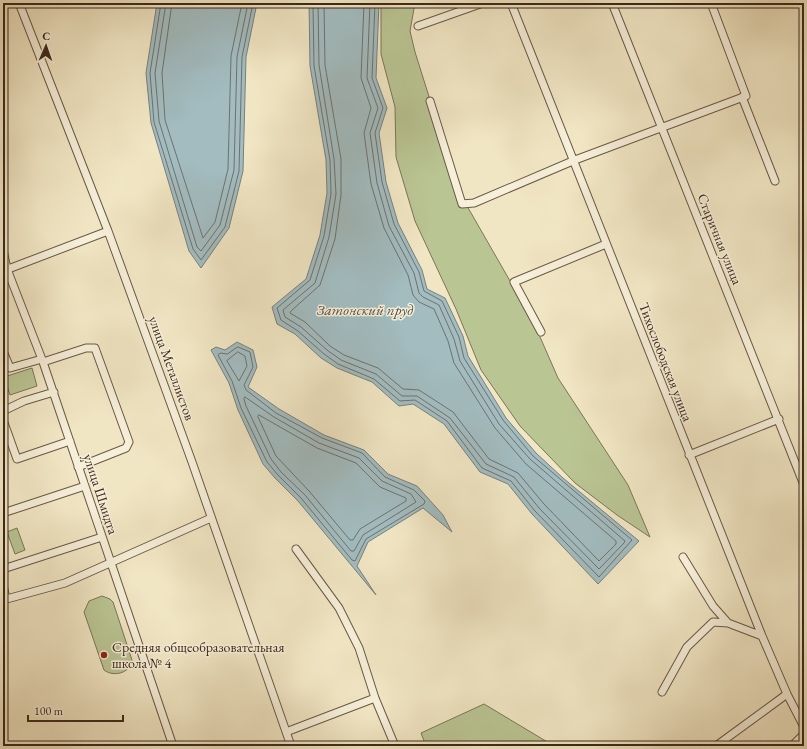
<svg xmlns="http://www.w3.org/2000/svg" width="807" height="749" font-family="'EB Garamond',serif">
<rect width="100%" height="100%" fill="#f1e6c4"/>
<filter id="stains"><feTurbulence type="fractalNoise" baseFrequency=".005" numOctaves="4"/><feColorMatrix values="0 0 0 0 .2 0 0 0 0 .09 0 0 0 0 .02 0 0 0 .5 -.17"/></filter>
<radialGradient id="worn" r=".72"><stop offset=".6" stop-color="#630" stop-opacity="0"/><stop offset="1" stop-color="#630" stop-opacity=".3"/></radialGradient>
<path fill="#bac594" stroke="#7b7658" d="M 381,3 L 415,3 L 410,31 L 415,52 L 459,192 L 533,321 L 558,378 L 628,485 L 650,537 L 617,515 L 575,483 L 520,426 L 481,370 L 456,309 L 415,221 L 396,157 L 395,107 L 381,54 Z
M 32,368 L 37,386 L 10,395 L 4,377 Z
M 17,528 L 25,550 L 15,554 L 7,532 Z
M 102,596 L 110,599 L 113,602 L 132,660 C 130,674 113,677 104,670 L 84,612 L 89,601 Z
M 484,704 L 554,746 L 426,746 L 421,733 Z"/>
<path fill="#a2bcc0" stroke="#79817e" d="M 157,3 L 257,3 L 246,57 L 243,171 L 229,228 L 201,268 L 189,251 L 151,123 L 146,73 Z
M 309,3 L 379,3 L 376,78 L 387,108 L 379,133 L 386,182 L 398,223 L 422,270 L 427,289 L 445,298 L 463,336 L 468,356 L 506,418 L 536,453 L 563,478 L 639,541 L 598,584 L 532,514 L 508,484 L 480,472 L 444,424 L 413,404 L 399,406 L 372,382 L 337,368 L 321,358 L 295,334 L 277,324 L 272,307 L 306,279 L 320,235 L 327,193 L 326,160 L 310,66 Z
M 237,342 L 253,350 L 257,367 L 248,387 L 279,409 L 324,435 L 364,450 L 388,474 L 417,486 L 443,515 L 452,532 L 423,508 L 368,542 L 357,566 L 376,595 L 298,501 L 275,478 L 263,464 L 238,410 L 229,383 L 211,350 L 216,347 L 225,350 Z"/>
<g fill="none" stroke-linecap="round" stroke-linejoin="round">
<path stroke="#6f726e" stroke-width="1" d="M 161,3 L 150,73 L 154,122 L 193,249 L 201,260 L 225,227 L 239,171 L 242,57 L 253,3
M 166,3 L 155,73 L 159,121 L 197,247 L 201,251 L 220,225 L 234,170 L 237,57 L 248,3
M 172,3 L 162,73 L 165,120 L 203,238 L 215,222 L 228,169 L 231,56 L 242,3
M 313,3 L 314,66 L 330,160 L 331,194 L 324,236 L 310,280 L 277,308 L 281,320 L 298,331 L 324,354 L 338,364 L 374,379 L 400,401 L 415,400 L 447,421 L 482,468 L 511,481 L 535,511 L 599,577 L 632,540 L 533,456 L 503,420 L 464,358 L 459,337 L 442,301 L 424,291 L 419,272 L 394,224 L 382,182 L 375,133 L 383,108 L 372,78 L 375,3
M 318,3 L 319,65 L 334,159 L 336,194 L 329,237 L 315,283 L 283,310 L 285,317 L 301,327 L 327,350 L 341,360 L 376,374 L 402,396 L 417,396 L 450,418 L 486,464 L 514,477 L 539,508 L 599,569 L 624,543 L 625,541 L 530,459 L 499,424 L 460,361 L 454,339 L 439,305 L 423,297 L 419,293 L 414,273 L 389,226 L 377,183 L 370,133 L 378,108 L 367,78 L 370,3
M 324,3 L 325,65 L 341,159 L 341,195 L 335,239 L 320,285 L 291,311 L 290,313 L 305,322 L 330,346 L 344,355 L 378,368 L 403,389 L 419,390 L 453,412 L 489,459 L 518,473 L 544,504 L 599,561 L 616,544 L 616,541 L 526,464 L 495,428 L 454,363 L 448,341 L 434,309 L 419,302 L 413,295 L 408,275 L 384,228 L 371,184 L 364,133 L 371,108 L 361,78 L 364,3
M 238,347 L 250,352 L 253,367 L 244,385 L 246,390 L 276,413 L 322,438 L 362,453 L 385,477 L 414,490 L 425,501 L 424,504 L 366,539 L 355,561 L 352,560 L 301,498 L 278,475 L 267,462 L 241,408 L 232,381 L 218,355 L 220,353 L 227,354 Z
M 238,352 L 245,356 L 247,366 L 239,381 L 227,361 Z
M 245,397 L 274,417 L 319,443 L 359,458 L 382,481 L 411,494 L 416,502 L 363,535 L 354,551 L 351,551 L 305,495 L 281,472 L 271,459 L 246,406 L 244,399 Z
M 259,415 L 317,448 L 356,463 L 380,487 L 406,498 L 406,501 L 360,529 L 353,540 L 350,540 L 309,491 L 276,456 L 258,417 Z"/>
<g stroke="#695845" stroke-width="9">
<path id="street" d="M 19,3 L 108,231 L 192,462 L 291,746
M 511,3 L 762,636 L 787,694 L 804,727
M 612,3 L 804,485
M 418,26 L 483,3
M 742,97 L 775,181
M 430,101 L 462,204 L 474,203 L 575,160 L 746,96 L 711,3
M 3,250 L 7,269 L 43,362 L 173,746
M 3,271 L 108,231
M 541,332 L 514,282 L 606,244
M 3,351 L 10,368 L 42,359
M 43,362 L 86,348 L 95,348 L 129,442 L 126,448 L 78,467
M 3,411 L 24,401 L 54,392
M 3,420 L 17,459 L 70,441
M 689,455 L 779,419
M 3,513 L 85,486
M 296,549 L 339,608 L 359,648 L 375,698 L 395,746
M 683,557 L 713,606 L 728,623 L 762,636
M 3,569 L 102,537
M 3,585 L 6,599
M 3,600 L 65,583 L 211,518
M 662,692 L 687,647 L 713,622 L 728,623
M 286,732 L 375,698
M 716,746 L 787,694
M 792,746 L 804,734"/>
</g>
<use href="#street" stroke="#f6efd9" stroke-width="7"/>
</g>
<circle fill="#8f2418" stroke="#f6efd9" stroke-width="1.5" cx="104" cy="655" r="4"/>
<g text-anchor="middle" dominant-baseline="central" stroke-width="3" stroke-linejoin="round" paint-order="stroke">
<g font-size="14" fill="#3c281b" stroke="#f6efd9">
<text transform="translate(720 239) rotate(68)">Старичная улица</text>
<text transform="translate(666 362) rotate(69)">Тихослободская улица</text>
<text transform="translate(172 368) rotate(70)">улица Металлистов</text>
<text transform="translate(101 494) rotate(72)">улица Шмидта</text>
</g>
<g font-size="14" fill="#3c281b" stroke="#f6efd9" text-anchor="start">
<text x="112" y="647">Средняя общеобразовательная<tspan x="112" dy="16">школа № 4</tspan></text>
</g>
<g font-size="15" font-style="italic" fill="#564d44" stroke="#f6efd9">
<text x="365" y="309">Затонский пруд</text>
</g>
</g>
<rect width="807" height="749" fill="none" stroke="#f1e6c4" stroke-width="16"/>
<rect x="4" y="4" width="799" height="741" fill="none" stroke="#3c281b" stroke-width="2"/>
<rect x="8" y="8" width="791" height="733" fill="none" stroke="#3c281b"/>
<g transform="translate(46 46) rotate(2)" stroke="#f6efd9" stroke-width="3" paint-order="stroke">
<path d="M0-3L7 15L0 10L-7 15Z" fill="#3c281b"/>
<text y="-6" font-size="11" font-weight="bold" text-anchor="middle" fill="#3c281b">С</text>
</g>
<path d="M28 715v6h95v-6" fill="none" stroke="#3c281b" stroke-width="2"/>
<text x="34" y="715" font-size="12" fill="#3c281b" stroke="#f6efd9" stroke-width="3" paint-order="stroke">100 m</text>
<rect width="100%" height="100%" filter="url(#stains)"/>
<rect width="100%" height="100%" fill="url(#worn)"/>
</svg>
